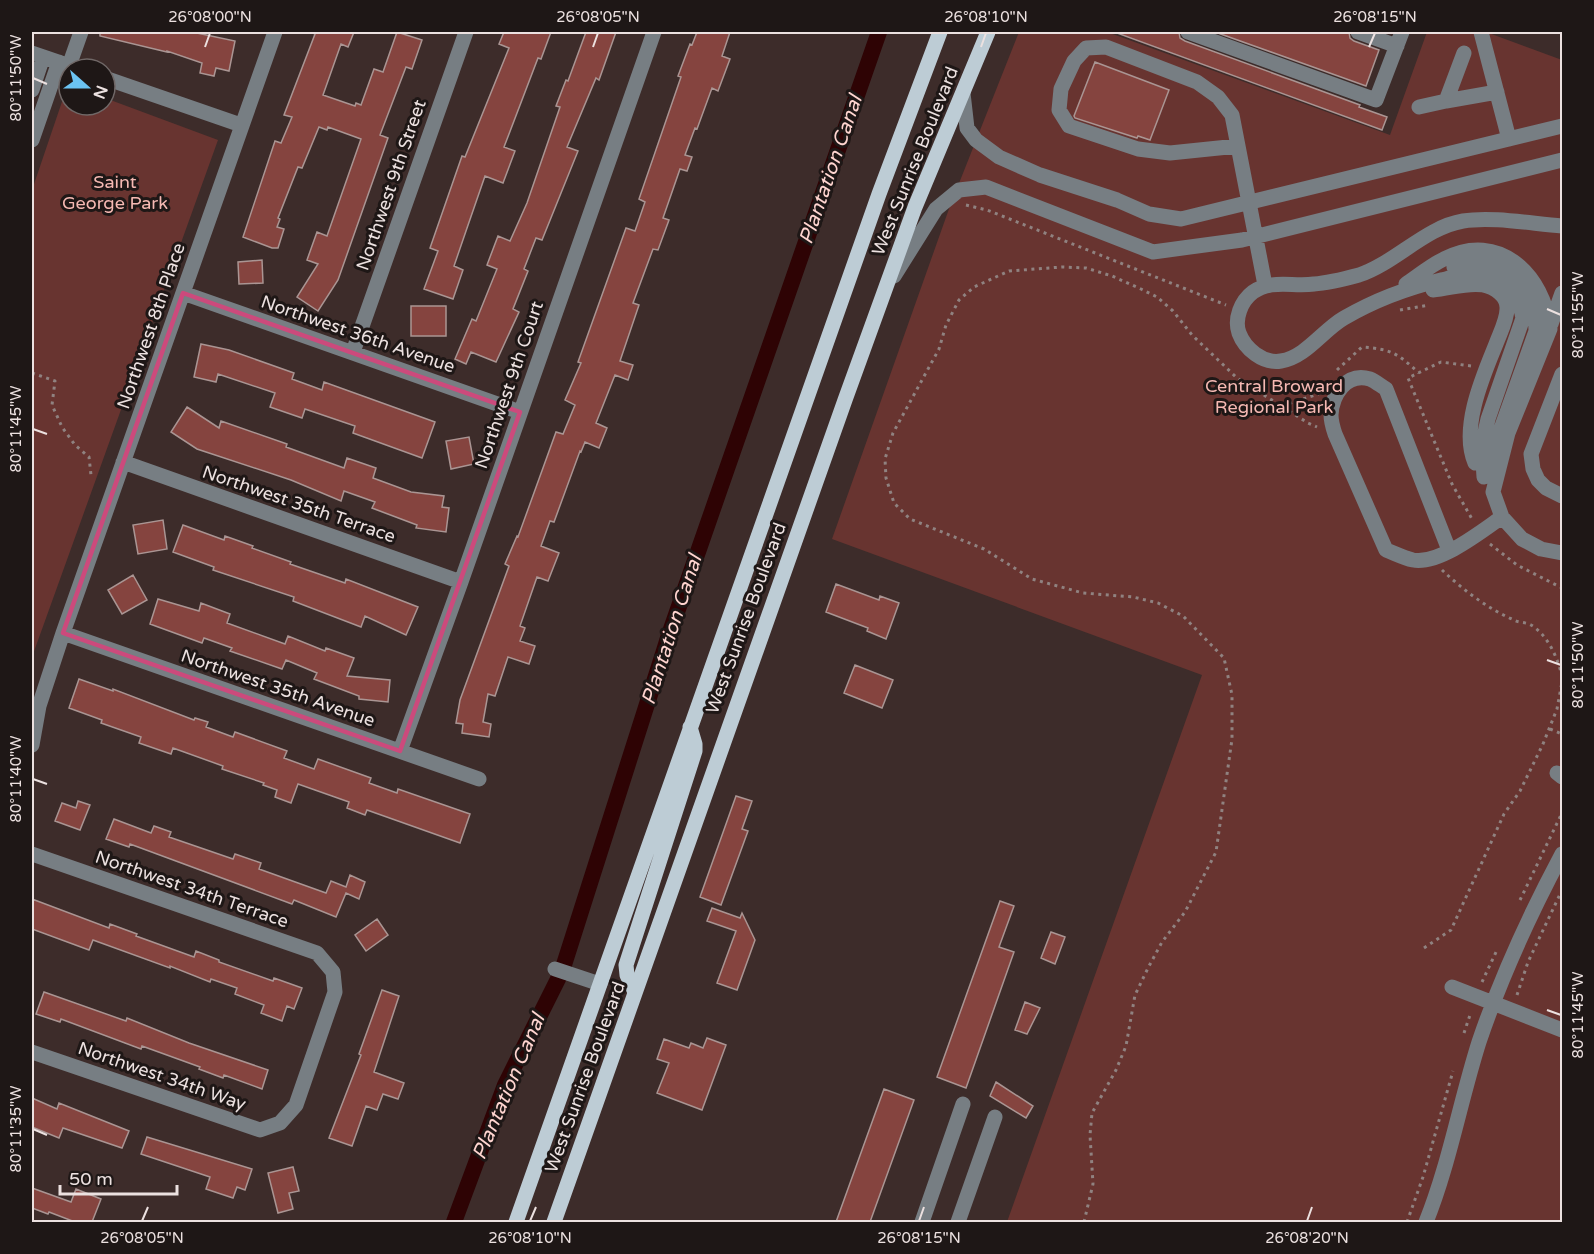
<svg xmlns="http://www.w3.org/2000/svg" width="1594" height="1254" font-family="'Varela Round',sans-serif">
<rect width="100%" height="100%" fill="#3d2c2a"/>
<path fill="#683430" d="M 1019,32 L 1031,32 L 1040,34 L 1042,32 L 1107,32 L 1390,135 L 1427,32 L 1486,32 L 1562,60 L 1562,1222 L 1007,1222 L 1202,675 L 832,539 L 950,206 Z
M 68,84 L 69,105 L 105,105 L 105,98 L 218,140 L 32,657 L 32,190 Z"/>
<g fill="none" stroke-linecap="round" stroke-linejoin="round">
<path stroke="#2e0304" stroke-width="16" d="M 454,1222 L 505,1085 L 562,971 L 669,635 L 879,32"/>
</g>
<path fill="#85443f" stroke="#aa9593" stroke-width="1.5" d="M 100,32 L 198,32 L 197,33 L 235,41 L 229,71 L 216,68 L 214,76 L 200,73 L 202,63 L 167,51 L 167,52 L 100,36 Z
M 311,32 L 354,32 L 348,47 L 341,44 L 323,95 L 355,106 L 356,103 L 361,105 L 374,69 L 383,72 L 397,32 L 422,40 L 412,69 L 406,67 L 380,135 L 388,138 L 338,280 L 318,311 L 297,297 L 318,264 L 307,260 L 317,232 L 327,236 L 361,139 L 328,127 L 327,130 L 319,127 L 302,168 L 298,167 L 278,218 L 280,219 L 277,227 L 284,229 L 278,248 L 272,248 L 243,237 L 275,141 L 281,143 L 292,117 L 284,115 L 315,34 Z
M 504,32 L 551,32 L 541,59 L 538,58 L 504,147 L 515,151 L 503,183 L 485,176 L 466,231 L 454,266 L 463,270 L 453,299 L 424,289 L 438,251 L 430,248 L 462,156 L 465,157 L 509,48 L 499,44 Z
M 586,32 L 616,32 L 599,80 L 596,78 L 567,147 L 578,151 L 542,240 L 536,238 L 524,269 L 528,271 L 513,309 L 519,312 L 496,362 L 471,352 L 466,364 L 455,359 L 472,319 L 476,321 L 497,269 L 487,265 L 498,236 L 510,241 L 527,203 L 560,107 L 556,106 L 566,80 L 568,81 Z
M 697,32 L 730,32 L 722,56 L 730,59 L 718,91 L 712,88 L 697,129 L 695,128 L 685,155 L 692,157 L 687,171 L 680,169 L 663,218 L 669,220 L 658,250 L 653,249 L 633,303 L 639,305 L 620,361 L 633,365 L 628,380 L 615,375 L 596,423 L 607,428 L 599,448 L 585,442 L 581,452 L 580,451 L 554,522 L 550,521 L 541,546 L 559,553 L 548,581 L 537,577 L 520,626 L 525,628 L 520,641 L 535,646 L 529,664 L 508,657 L 495,696 L 488,694 L 483,722 L 491,724 L 489,737 L 462,733 L 463,724 L 456,723 L 460,700 L 509,566 L 505,564 L 517,536 L 518,537 L 556,432 L 563,434 L 575,405 L 565,400 L 581,363 L 578,362 L 626,228 L 635,231 L 645,202 L 639,199 L 681,77 L 678,76 L 690,44 L 692,45 Z
M 1118,32 L 1179,32 L 1180,38 L 1185,41 L 1360,105 L 1359,107 L 1387,117 L 1382,130 L 1117,33 Z
M 1215,32 L 1349,32 L 1350,38 L 1354,41 L 1379,50 L 1366,86 Z
M 1095,62 L 1169,90 L 1150,140 L 1138,136 L 1137,138 L 1075,118 L 1074,116 Z
M 262,260 L 263,283 L 239,284 L 238,262 Z
M 411,306 L 446,306 L 446,336 L 411,336 Z
M 201,344 L 229,350 L 294,373 L 292,379 L 322,390 L 324,382 L 435,422 L 422,458 L 353,433 L 355,426 L 305,409 L 302,418 L 270,407 L 275,393 L 218,374 L 216,382 L 194,377 Z
M 187,407 L 219,428 L 221,421 L 287,444 L 286,447 L 344,468 L 347,458 L 376,468 L 373,478 L 411,492 L 444,496 L 442,507 L 449,508 L 446,532 L 416,528 L 417,525 L 372,508 L 375,502 L 344,491 L 341,501 L 291,480 L 197,449 L 171,432 Z
M 469,437 L 474,464 L 451,469 L 446,441 Z
M 163,520 L 167,549 L 138,554 L 133,525 Z
M 183,525 L 224,540 L 225,536 L 253,546 L 252,548 L 291,562 L 290,564 L 345,583 L 346,579 L 418,607 L 406,635 L 365,616 L 361,627 L 293,601 L 294,597 L 213,570 L 214,567 L 173,552 Z
M 133,575 L 147,600 L 122,614 L 108,590 Z
M 836,584 L 879,600 L 880,596 L 899,603 L 886,639 L 867,631 L 868,628 L 826,612 Z
M 158,599 L 199,611 L 201,603 L 230,614 L 227,623 L 285,644 L 288,636 L 325,651 L 326,648 L 354,658 L 347,676 L 390,680 L 388,702 L 359,699 L 359,696 L 314,679 L 317,673 L 286,660 L 282,669 L 230,651 L 232,648 L 204,638 L 202,643 L 150,624 Z
M 855,665 L 893,680 L 882,708 L 844,693 Z
M 79,679 L 113,691 L 113,689 L 194,720 L 195,718 L 208,722 L 206,727 L 233,737 L 235,732 L 287,751 L 284,758 L 314,769 L 318,759 L 371,778 L 369,783 L 397,793 L 398,789 L 470,814 L 460,843 L 367,810 L 365,815 L 347,808 L 349,802 L 298,784 L 291,803 L 275,797 L 277,790 L 263,785 L 264,783 L 222,769 L 223,766 L 173,748 L 171,754 L 139,743 L 141,737 L 101,723 L 102,720 L 69,708 Z
M 736,796 L 752,801 L 742,829 L 748,831 L 721,905 L 700,897 Z
M 78,801 L 90,805 L 80,830 L 55,821 L 62,803 L 76,808 Z
M 114,819 L 151,833 L 154,826 L 171,832 L 169,837 L 233,859 L 235,854 L 261,863 L 259,869 L 326,893 L 331,881 L 346,887 L 350,875 L 365,882 L 359,899 L 346,893 L 336,917 L 294,900 L 292,904 L 130,844 L 129,847 L 106,839 Z
M 32,899 L 109,928 L 110,924 L 137,934 L 136,936 L 194,957 L 196,951 L 219,960 L 219,962 L 273,981 L 274,978 L 302,988 L 294,1009 L 287,1006 L 282,1021 L 261,1013 L 264,1005 L 235,994 L 237,988 L 211,979 L 210,982 L 170,966 L 170,968 L 93,940 L 89,950 L 32,929 Z
M 1000,901 L 1014,906 L 999,947 L 1014,952 L 966,1088 L 937,1077 Z
M 712,908 L 740,918 L 742,913 L 755,940 L 737,990 L 717,983 L 736,931 L 707,921 Z
M 377,919 L 388,935 L 366,951 L 355,935 Z
M 1051,932 L 1065,937 L 1055,964 L 1041,958 Z
M 382,990 L 399,996 L 374,1072 L 404,1083 L 398,1099 L 383,1094 L 377,1110 L 366,1106 L 352,1146 L 329,1138 L 361,1055 L 359,1054 Z
M 44,992 L 126,1021 L 127,1018 L 189,1043 L 268,1070 L 262,1089 L 224,1075 L 223,1078 L 199,1069 L 200,1067 L 142,1046 L 141,1049 L 61,1019 L 60,1022 L 36,1014 Z
M 1025,1002 L 1040,1008 L 1027,1034 L 1015,1030 Z
M 707,1038 L 726,1045 L 702,1110 L 657,1093 L 669,1063 L 657,1059 L 664,1039 L 689,1048 L 691,1043 L 703,1048 Z
M 996,1082 L 1033,1106 L 1026,1118 L 990,1096 Z
M 884,1089 L 914,1100 L 870,1222 L 836,1222 Z
M 32,1098 L 57,1109 L 59,1103 L 129,1131 L 122,1148 L 63,1128 L 59,1138 L 32,1127 Z
M 147,1137 L 252,1169 L 245,1190 L 237,1187 L 233,1198 L 206,1189 L 210,1177 L 141,1154 Z
M 293,1167 L 299,1191 L 289,1193 L 293,1209 L 278,1213 L 268,1173 Z
M 32,1188 L 71,1202 L 76,1189 L 101,1199 L 92,1222 L 75,1222 L 49,1212 L 48,1214 L 32,1208 Z"/>
<g fill="none" stroke-linecap="round" stroke-linejoin="round">
<path stroke="#908280" stroke-width="3" stroke-dasharray="3 4.5" stroke-linecap="butt" d="M 966,205 L 987,210 L 1226,305
M 1400,310 L 1429,305
M 1471,366 L 1441,362 L 1408,378 L 1452,484 L 1472,519
M 1337,370 L 1362,347 C 1391,349 1397,353 1419,373
M 32,373 L 55,381 L 52,405 L 62,427 L 75,445 L 89,457 L 91,475
M 1282,406 L 1321,393
M 1490,544 L 1517,565 L 1562,588
M 1442,570 C 1462,589 1488,609 1514,620 C 1519,623 1526,622 1531,625 C 1548,635 1558,659 1562,676
M 1550,729 L 1562,734
M 1520,900 L 1562,813
M 1424,948 L 1451,930 L 1504,814 L 1520,791 L 1543,744 L 1557,709 L 1562,682
M 1482,982 L 1497,950
M 1517,995 L 1528,962 L 1562,890
M 1464,1033 L 1471,1012
M 1084,1222 L 1093,1184 L 1090,1135 L 1092,1113 L 1116,1070 L 1126,1046 L 1135,995 L 1148,968 L 1162,942 L 1185,912 L 1216,852 L 1232,739 L 1232,695 L 1224,658 L 1183,616 L 1158,603 L 1133,597 L 1083,593 L 1032,579 L 984,549 L 910,519 L 894,503 L 886,478 L 885,459 L 893,433 L 939,349 L 946,325 L 959,300 L 974,287 L 1009,271 L 1062,267 L 1086,268 L 1112,276 L 1141,289 L 1157,297 L 1173,311 L 1192,335 L 1237,378 L 1308,423 L 1317,427
M 1407,1222 L 1423,1177 L 1453,1071"/>
<path stroke="#777e83" stroke-width="15" d="M 1188,32 L 1376,100 L 1402,32
M 1358,32 L 1397,46
M 1481,32 L 1509,139
M 32,53 L 79,69
M 1464,53 L 1446,101 L 1497,92
M 69,66 L 81,32
M 105,78 L 241,125
M 32,90 L 43,57
M 963,93 L 967,128 L 976,140 L 999,157 L 1040,175 L 1117,200 L 1149,214 L 1181,219 L 1562,126
M 1419,107 L 1446,101
M 32,140 L 59,62
M 1238,146 L 1170,153 L 1138,149 L 1069,126 L 1059,110 L 1061,89 L 1074,61 L 1086,48 L 1106,47 L 1197,82 L 1218,97 L 1232,115 L 1265,285
M 1454,267 C 1504,250 1536,282 1536,331 L 1487,468
M 894,276 L 936,209 L 959,190 L 986,187 L 1153,252 L 1242,240 L 1562,160
M 1406,284 C 1418,276 1431,265 1444,259 C 1499,230 1544,275 1550,329 L 1508,433 L 1493,492 L 1502,517 L 1522,539 L 1541,549 L 1562,553
M 1433,290 C 1449,289 1467,282 1483,285 C 1494,287 1508,296 1507,309 C 1507,320 1500,333 1496,344 C 1483,376 1460,428 1475,463
M 183,293 L 520,412
M 1551,324 L 1562,293
M 353,352 L 466,32
M 1562,374 L 1531,454 L 1533,469 L 1538,480 L 1546,488 L 1562,496
M 123,462 L 461,582
M 1484,477 L 1482,446 L 1488,419 L 1523,318 C 1517,286 1497,266 1463,273 C 1455,275 1448,279 1441,280 C 1407,288 1375,300 1344,318 C 1323,330 1306,357 1281,361 C 1263,364 1245,349 1239,333 C 1234,319 1241,301 1253,292 C 1271,279 1293,287 1314,284 C 1329,283 1344,279 1359,275 C 1395,263 1426,227 1463,221 C 1492,216 1533,224 1562,226
M 1449,550 L 1386,389 C 1381,386 1375,381 1370,379 C 1346,372 1332,395 1331,415 C 1331,421 1333,428 1335,434 L 1386,550 C 1394,553 1404,558 1413,560 C 1439,565 1482,531 1502,517
M 63,633 L 479,779
M 32,745 L 39,706 L 63,633 L 275,32
M 400,751 L 461,582 L 654,32
M 1557,773 L 1562,777
M 32,854 L 317,953 L 333,972 L 335,992 L 296,1105 L 280,1123 L 260,1130 L 32,1052
M 555,969 L 600,984
M 1452,987 L 1562,1030
M 922,1222 L 963,1104
M 958,1222 L 995,1117
M 1426,1222 C 1449,1165 1460,1102 1479,1042 C 1501,977 1530,914 1562,854"/>
<path stroke="#bdccd5" stroke-width="15" d="M 635,992 L 627,975 L 626,965 L 695,751 L 695,744 L 690,727
M 516,1222 L 879,194 L 940,32
M 554,1222 L 845,400 L 915,207 L 988,32"/>
</g>
<path fill="none" stroke="#cc4a7c" stroke-width="4.5" stroke-linejoin="round" d="M 183,293 L 520,412 L 400,751 L 63,633 Z"/>
<path fill="none" stroke="#ece1e0" stroke-width="2" d="M 205,47 L 210,33M 593,47 L 598,33M 981,47 L 986,33M 1369,47 L 1375,33M 33,78 L 47,84M 1547,309 L 1561,315M 33,429 L 47,434M 1547,660 L 1561,665M 33,779 L 47,784M 1547,1010 L 1561,1015M 33,1129 L 47,1135M 142,1221 L 148,1207M 530,1221 L 536,1207M 919,1221 L 924,1207M 1307,1221 L 1312,1207"/>
<g text-anchor="middle" dominant-baseline="central" stroke-width="6" stroke-linejoin="round" paint-order="stroke">
<g font-size="18" fill="#ece1e0" stroke="#1e1716">
<text transform="translate(915 161) rotate(-68)">West Sunrise Boulevard</text>
<text transform="translate(391 185) rotate(-71)">Northwest 9th Street</text>
<text transform="translate(151 326) rotate(-71)">Northwest 8th Place</text>
<text transform="translate(358 334) rotate(19)">Northwest 36th Avenue</text>
<text transform="translate(509 385) rotate(-71)">Northwest 9th Court</text>
<text transform="translate(299 504) rotate(19)">Northwest 35th Terrace</text>
<text transform="translate(746 618) rotate(-70)">West Sunrise Boulevard</text>
<text transform="translate(278 688) rotate(19)">Northwest 35th Avenue</text>
<text transform="translate(192 889) rotate(19)">Northwest 34th Terrace</text>
<text transform="translate(162 1076) rotate(19)">Northwest 34th Way</text>
<text transform="translate(585 1077) rotate(-70)">West Sunrise Boulevard</text>
</g>
<g font-size="18" fill="#f6b9b3" stroke="#1e1716">
<text x="115" y="182">Saint<tspan x="115" dy="21">George Park</tspan></text>
<text x="1274" y="386">Central Broward<tspan x="1274" dy="21">Regional Park</tspan></text>
</g>
<g font-size="20" font-style="italic" fill="#ffd5d0" stroke="#1e1716">
<text transform="translate(831 170) rotate(-71)">Plantation Canal</text>
<text transform="translate(672 630) rotate(-72)">Plantation Canal</text>
<text transform="translate(509 1087) rotate(-67)">Plantation Canal</text>
</g>
</g>
<rect width="1594" height="1254" fill="none" stroke="#1e1716" stroke-width="66"/>
<g transform="translate(87 87) rotate(111)"><circle r="28" fill="#1e1716" stroke="#706867" stroke-width="1.5"/>
<path d="M0-4.5L10 22L0 15L-10 22Z" fill="#6bc3f2"/>
<text y="-9" font-size="16" font-weight="bold" text-anchor="middle" fill="#ece1e0">N</text>
</g>
<path d="M60 1185v9h117v-9" fill="none" stroke="#ece1e0" stroke-width="3"/>
<text x="69" y="1185" font-size="18" fill="#ece1e0" stroke="#1e1716" stroke-width="4.5" paint-order="stroke">50 m</text>
<rect x="33" y="33" width="1528" height="1188" fill="none" stroke="#ece1e0" stroke-width="2"/>
<g font-size="15" text-anchor="middle" fill="#ece1e0">
<text x="210" y="22">26°08'00"N</text>
<text x="598" y="22">26°08'05"N</text>
<text x="986" y="22">26°08'10"N</text>
<text x="1375" y="22">26°08'15"N</text>
<text transform="translate(16 78) rotate(-90)" y="5">80°11'50"W</text>
<text transform="translate(1578 315) rotate(-90)" y="5">80°11'55"W</text>
<text transform="translate(16 429) rotate(-90)" y="5">80°11'45"W</text>
<text transform="translate(1578 665) rotate(-90)" y="5">80°11'50"W</text>
<text transform="translate(16 779) rotate(-90)" y="5">80°11'40"W</text>
<text transform="translate(1578 1015) rotate(-90)" y="5">80°11'45"W</text>
<text transform="translate(16 1129) rotate(-90)" y="5">80°11'35"W</text>
<text x="142" y="1243">26°08'05"N</text>
<text x="530" y="1243">26°08'10"N</text>
<text x="919" y="1243">26°08'15"N</text>
<text x="1307" y="1243">26°08'20"N</text>
</g>
</svg>
